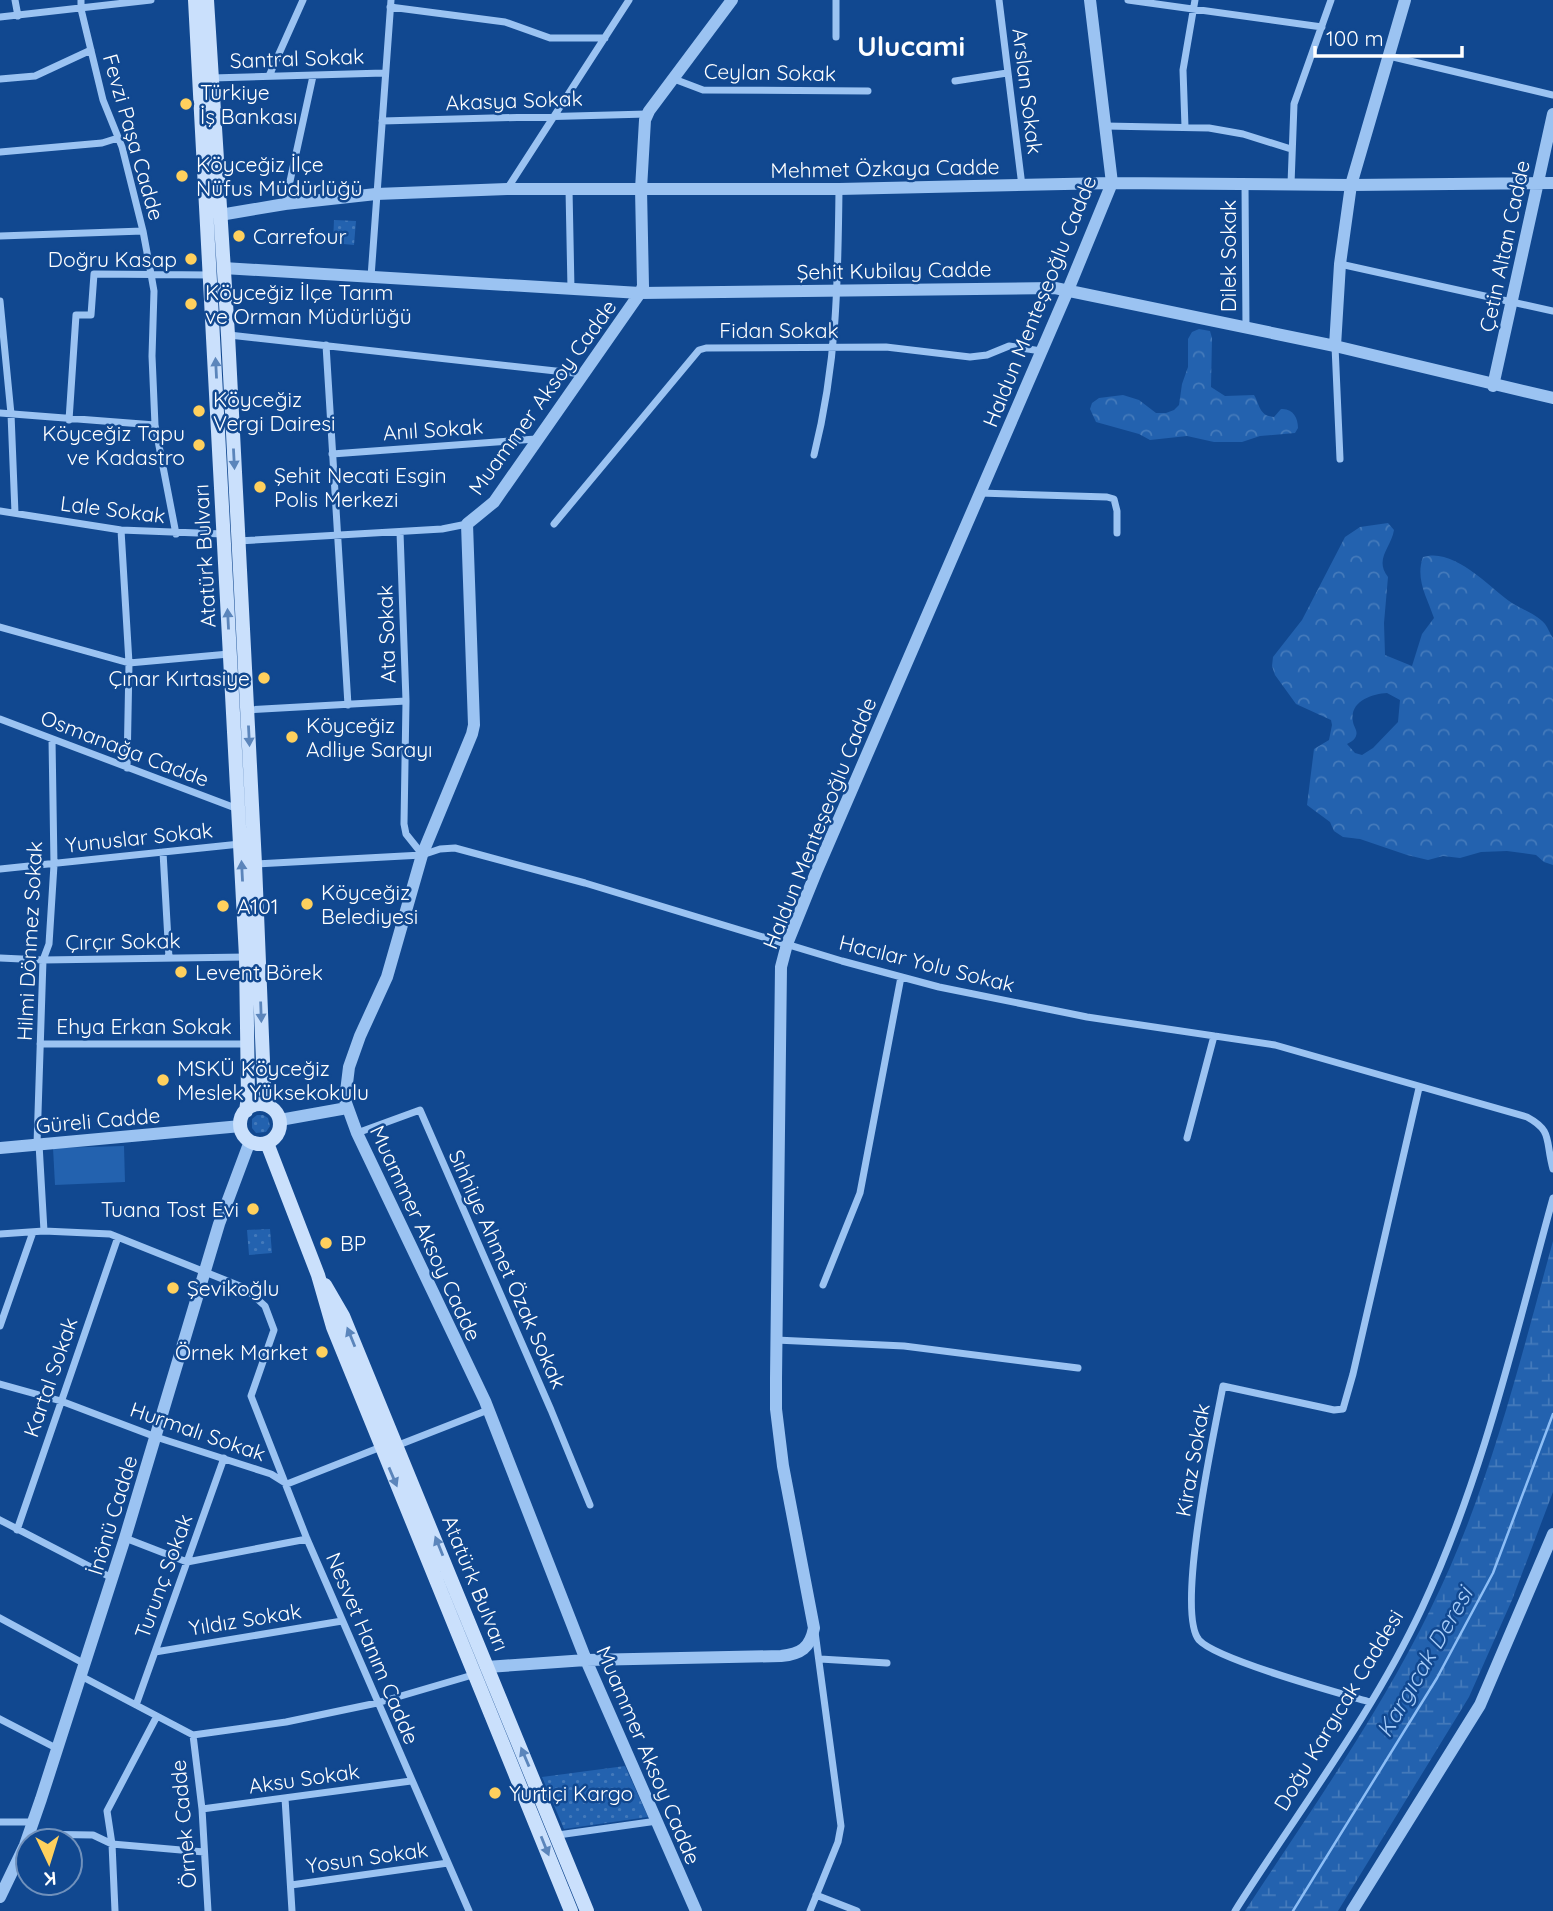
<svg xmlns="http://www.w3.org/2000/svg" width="1553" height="1911" font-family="Quicksand,sans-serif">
<defs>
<pattern id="grass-dots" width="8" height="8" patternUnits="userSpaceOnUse" patternTransform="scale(1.75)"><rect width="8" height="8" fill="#2362af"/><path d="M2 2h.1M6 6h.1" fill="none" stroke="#447abb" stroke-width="1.8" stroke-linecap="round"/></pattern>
<pattern id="forest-crowns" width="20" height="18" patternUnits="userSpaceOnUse" patternTransform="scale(1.75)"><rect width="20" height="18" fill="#2362af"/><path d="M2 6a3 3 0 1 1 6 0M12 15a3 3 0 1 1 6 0" fill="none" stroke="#447abb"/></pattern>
<pattern id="wetland-marsh" width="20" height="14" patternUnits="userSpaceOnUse" patternTransform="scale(1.75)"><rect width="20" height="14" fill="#2362af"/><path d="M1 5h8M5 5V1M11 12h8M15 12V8" fill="none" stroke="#447abb"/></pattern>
</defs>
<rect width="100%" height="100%" fill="#114890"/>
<path fill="url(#grass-dots)" d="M 334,220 L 356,221 L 354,245 L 333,243 Z
M 257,1115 L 263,1115 L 268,1118 L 270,1126 L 266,1132 L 256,1133 L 252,1128 L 252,1119 Z
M 270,1229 L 272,1253 L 249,1255 L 247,1230 Z
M 625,1766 L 648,1817 L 564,1829 L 542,1777 Z"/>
<path fill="url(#forest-crowns)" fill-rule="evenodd" d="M 1199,329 L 1210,331 L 1212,338 L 1211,387 L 1225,396 L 1254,395 C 1260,405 1259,416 1274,417 L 1281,409 C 1293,408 1298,418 1298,428 L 1295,433 L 1260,436 L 1242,442 L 1214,442 L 1187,436 L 1150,440 L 1139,434 L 1096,422 L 1090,409 L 1092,403 L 1099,398 L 1123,395 L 1139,400 L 1156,413 L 1166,413 L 1174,410 L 1179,405 L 1182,384 L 1188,367 L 1188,339 L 1192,332 Z
M 1388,523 L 1394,530 C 1391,548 1374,559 1388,577 L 1384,623 L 1385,655 L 1412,666 L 1422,634 L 1434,618 C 1427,597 1415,579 1423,557 C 1454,547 1489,587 1512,603 C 1523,610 1536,614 1545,624 C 1548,628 1550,634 1553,638 L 1553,865 L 1544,862 L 1536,855 L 1507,851 L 1481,852 L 1460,858 L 1443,856 L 1428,860 L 1407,855 L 1360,839 L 1343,837 L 1334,831 L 1330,822 L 1307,805 L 1314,749 L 1329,740 L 1332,725 L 1331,720 L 1296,704 L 1275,675 L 1272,666 L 1273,657 L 1302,620 L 1345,537 L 1360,527 ZM 1387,693 L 1400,700 L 1398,722 L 1373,748 L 1362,755 L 1355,753 L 1347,744 C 1350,742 1353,741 1355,738 C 1359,731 1354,728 1353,722 C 1349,701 1372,694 1387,693 Z"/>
<path fill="url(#wetland-marsh)" d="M 1553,1241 L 1553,1492 L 1512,1600 L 1469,1697 L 1338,1911 L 1245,1911 C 1309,1813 1380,1713 1431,1608 C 1488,1493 1519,1365 1553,1241 Z"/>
<path fill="#2362af" d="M 124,1146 L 125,1182 L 55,1185 L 53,1148 Z"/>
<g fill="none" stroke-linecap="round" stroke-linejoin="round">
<path stroke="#8dbef6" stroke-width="2.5" d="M 1293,1911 L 1437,1678 L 1493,1573 L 1553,1414"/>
<path stroke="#9bc3f2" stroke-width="7" d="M 15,0 L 18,16
M 81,0 L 81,9 L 103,100 L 122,147 L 143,231 L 151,274 L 154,291 L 152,356 L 155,425 L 176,534
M 836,0 L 836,37
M 999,0 L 1022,186
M 1128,0 L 1322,27
M 390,7 L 505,22 L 550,38 L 605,38
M 0,17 L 151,0
M 1389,56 L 1553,95
M 269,76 L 303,0
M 212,78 L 384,73
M 0,79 L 35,76 L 91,50
M 674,79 L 703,90 L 868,91
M 955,81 L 1007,73
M 382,121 L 647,114
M 1105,126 L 1209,128 L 1243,134 L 1291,149
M 1185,127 L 1183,70 L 1195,0
M 0,152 L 102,143 L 118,138
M 1245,184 L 1246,328
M 1291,184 L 1294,104 L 1331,0
M 507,189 L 629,0
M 569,189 L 571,289
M 285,204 L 313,76
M 0,236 L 143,231
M 1340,264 L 1553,311
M 371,277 L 391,0
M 0,301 L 11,414 L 15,513
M 229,335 L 583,374
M 326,345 L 348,705
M 1335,346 L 1340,459
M 0,413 L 155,425
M 69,420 L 76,315 L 91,315 L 94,274 L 211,275
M 332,454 L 536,439
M 814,455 C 837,364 838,281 839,189
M 980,493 L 1107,497 L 1114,499 L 1117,511 L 1117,533
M 0,511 L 121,530 L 223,534
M 554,524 L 699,350 L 706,348 L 886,347 L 970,357 L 987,355 L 1009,346 L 1041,351
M 121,530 L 129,663 L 127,768
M 400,532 L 406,701 L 404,824 L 406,834 L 422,854
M 238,541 L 442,529 L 467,524
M 0,627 L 129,663 L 229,654
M 247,710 L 406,701
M 0,719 L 238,809
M 163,852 L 169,958
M 256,864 L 422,855 L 440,849 L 455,848 L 585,883 L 842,961 L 939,987 L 1087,1017 L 1275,1045 L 1527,1117 C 1553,1131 1545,1140 1553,1169
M 0,869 L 240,844
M 0,958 L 43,960 L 246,957
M 40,1044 L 247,1044
M 357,1133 L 420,1110 L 551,1410 L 590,1505
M 1187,1138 L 1214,1036
M 37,1144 L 43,960 L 49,944 L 54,865 L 52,739
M 39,1144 L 44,1231
M 0,1234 L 44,1231 L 110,1234 L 245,1288 L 265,1306 L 274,1330 L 251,1396 L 307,1539 L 469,1911
M 823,1285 L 860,1193 L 901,977
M 0,1326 L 33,1232
M 776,1340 L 904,1346 L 1078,1368
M 0,1384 L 61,1401 L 156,1437 L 271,1474 L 287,1484 L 381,1447
M 396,1446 L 488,1410
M 0,1520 L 112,1578
M 17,1530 L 118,1237
M 125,1538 L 187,1562 L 307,1539
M 0,1618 L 83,1663
M 155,1652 L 342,1621
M 820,1659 L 887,1663
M 79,1675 L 193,1735 L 286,1722 L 377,1703 L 476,1674
M 1370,1702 C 1339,1693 1217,1660 1199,1640 C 1175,1611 1215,1428 1223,1386 L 1334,1410 L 1343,1409 L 1353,1374 L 1419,1088
M 136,1705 L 224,1458
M 0,1719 L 56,1748
M 193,1735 L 202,1809 L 208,1911
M 285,1798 L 292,1911
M 202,1809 L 411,1781
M 0,1822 L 33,1822
M 29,1834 L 93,1835 L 112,1844 L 204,1852
M 558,1835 L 657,1821
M 291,1885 L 448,1863
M 816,1895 L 857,1911
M 115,1911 L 112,1844 L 107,1811 L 157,1716
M 810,1911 L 838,1842 L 841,1826 L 815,1632
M 1235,1911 C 1298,1811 1372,1715 1422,1608 C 1483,1477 1515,1336 1553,1198"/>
<path stroke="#9bc3f2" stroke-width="12" d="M 220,215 L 285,204 L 376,194 L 507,189 L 839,189 L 1112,183 L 1351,185 L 1553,183
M 223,268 L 640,293 L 1055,288 L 1335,346 L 1553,398
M 1335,346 L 1340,264 L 1351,185 L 1405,0
M 1493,386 L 1553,114
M 280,1120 L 347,1108
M 0,1148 L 241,1126
M 487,1667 L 586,1660 L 781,1656 C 801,1654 810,1648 814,1628 L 783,1466 L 776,1409 L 776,1378 L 781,967 L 787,944 L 817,870 L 1068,290 L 1112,183 L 1090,0
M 0,1897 L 25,1845 L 41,1799 L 125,1538 L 219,1224 L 250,1141
M 696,1911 L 586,1660 L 485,1401 L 357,1133 L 345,1100 L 349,1067 L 360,1036 L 387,977 L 422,855 L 472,734 L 474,725 L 467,524 L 494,502 L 640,293 L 643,286 L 641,189 L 645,120 L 649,111 L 732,0
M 1352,1911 L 1480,1705 L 1553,1534"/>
<path stroke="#cae0fc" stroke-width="14" d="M 195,0 L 246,957 L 248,1097 L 246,1111
M 207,0 L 228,335 L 255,864 L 264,1086 L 270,1107
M240 1124a20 20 0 1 1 40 0a20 20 0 1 1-40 0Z
M 267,1143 L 318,1275 L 333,1327 L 571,1911
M 325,1285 L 343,1316 L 587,1911"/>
</g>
<defs><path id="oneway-solid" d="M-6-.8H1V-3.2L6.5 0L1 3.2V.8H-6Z" transform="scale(1.75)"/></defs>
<g fill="#5b85bb">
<use href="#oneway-solid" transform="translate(216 368) rotate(-93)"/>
<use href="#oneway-solid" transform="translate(234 459) rotate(87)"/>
<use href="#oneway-solid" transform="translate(228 619) rotate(-93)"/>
<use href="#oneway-solid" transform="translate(249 736) rotate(87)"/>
<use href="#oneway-solid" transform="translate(242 871) rotate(-93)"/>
<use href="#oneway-solid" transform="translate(261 1012) rotate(88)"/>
<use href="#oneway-solid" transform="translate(351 1337) rotate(-112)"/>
<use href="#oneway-solid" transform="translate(393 1477) rotate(67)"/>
<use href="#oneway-solid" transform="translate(439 1546) rotate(-112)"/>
<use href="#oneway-solid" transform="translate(525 1757) rotate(-113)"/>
<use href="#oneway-solid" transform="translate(545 1846) rotate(68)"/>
</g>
<g fill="#ffd05d" stroke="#114890" stroke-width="2.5">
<circle cx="186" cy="104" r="7"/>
<circle cx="182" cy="176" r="7"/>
<circle cx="239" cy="236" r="7"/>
<circle cx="191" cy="259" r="7"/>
<circle cx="191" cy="304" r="7"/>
<circle cx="199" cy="411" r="7"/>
<circle cx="199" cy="445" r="7"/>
<circle cx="260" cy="487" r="7"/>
<circle cx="264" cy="678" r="7"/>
<circle cx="292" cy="737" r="7"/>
<circle cx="307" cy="904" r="7"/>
<circle cx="223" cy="906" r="7"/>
<circle cx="181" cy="972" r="7"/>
<circle cx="163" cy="1080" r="7"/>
<circle cx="253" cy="1209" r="7"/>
<circle cx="326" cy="1243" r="7"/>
<circle cx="173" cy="1288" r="7"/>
<circle cx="322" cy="1352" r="7"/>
<circle cx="495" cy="1793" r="7"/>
</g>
<g text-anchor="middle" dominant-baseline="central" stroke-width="5" stroke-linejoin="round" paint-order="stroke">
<g font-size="21" fill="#fff" stroke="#114890">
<text transform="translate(297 58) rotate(-2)">Santral Sokak</text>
<text transform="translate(770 72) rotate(1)">Ceylan Sokak</text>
<text transform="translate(1028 91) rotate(83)">Arslan Sokak</text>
<text transform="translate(514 100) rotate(-2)">Akasya Sokak</text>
<text transform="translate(134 137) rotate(74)">Fevzi Paşa Cadde</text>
<text transform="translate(885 168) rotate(-1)">Mehmet Özkaya Cadde</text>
<text transform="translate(1504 246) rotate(-78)">Çetin Altan Cadde</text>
<text transform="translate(1228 256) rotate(-90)">Dilek Sokak</text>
<text transform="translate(894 270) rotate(-1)">Şehit Kubilay Cadde</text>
<text transform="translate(1039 301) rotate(-68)">Haldun Menteşeoğlu Cadde</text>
<text x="779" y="330">Fidan Sokak</text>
<text transform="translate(542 397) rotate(-54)">Muammer Aksoy Cadde</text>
<text transform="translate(433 429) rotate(-4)">Anıl Sokak</text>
<text transform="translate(113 509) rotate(7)">Lale Sokak</text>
<text transform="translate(204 556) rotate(-93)">Atatürk Bulvarı</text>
<text transform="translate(386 634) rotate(-92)">Ata Sokak</text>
<text transform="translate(125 748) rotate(21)">Osmanağa Cadde</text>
<text transform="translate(819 823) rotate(-68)">Haldun Menteşeoğlu Cadde</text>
<text transform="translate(139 837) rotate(-6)">Yunuslar Sokak</text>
<text transform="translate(29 941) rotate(-87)">Hilmi Dönmez Sokak</text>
<text transform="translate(123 941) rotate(-1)">Çırçır Sokak</text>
<text transform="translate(927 963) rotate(14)">Hacılar Yolu Sokak</text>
<text x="144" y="1026">Ehya Erkan Sokak</text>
<text transform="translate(98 1120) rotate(-5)">Güreli Cadde</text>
<text transform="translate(426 1233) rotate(65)">Muammer Aksoy Cadde</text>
<text transform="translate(508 1269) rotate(66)">Sıhhiye Ahmet Özak Sokak</text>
<text transform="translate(50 1377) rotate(-71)">Kartal Sokak</text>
<text transform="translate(198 1431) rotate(19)">Hurmalı Sokak</text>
<text transform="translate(1192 1460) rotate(-80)">Kiraz Sokak</text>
<text transform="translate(112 1515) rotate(-73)">İnönü Cadde</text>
<text transform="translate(163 1576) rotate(-70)">Turunç Sokak</text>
<text transform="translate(476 1583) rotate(68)">Atatürk Bulvarı</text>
<text transform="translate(245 1619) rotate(-9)">Yıldız Sokak</text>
<text transform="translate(373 1648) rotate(67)">Nesvet Hanım Cadde</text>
<text transform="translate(1338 1710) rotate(-59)">Doğu Kargıcak Caddesi</text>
<text transform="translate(649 1755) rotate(67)">Muammer Aksoy Cadde</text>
<text transform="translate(304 1778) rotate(-8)">Aksu Sokak</text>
<text transform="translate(183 1824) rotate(-95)">Örnek Cadde</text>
<text transform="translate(367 1857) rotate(-8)">Yosun Sokak</text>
</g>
<g font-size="21" fill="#fff" stroke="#114890" text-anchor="start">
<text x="200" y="92">Türkiye<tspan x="200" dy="24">İş Bankası</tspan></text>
<text x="196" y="164">Köyceğiz İlçe<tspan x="196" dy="24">Nüfus Müdürlüğü</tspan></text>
<text x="253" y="236">Carrefour</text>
<text x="177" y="259" text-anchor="end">Doğru Kasap</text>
<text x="205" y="292">Köyceğiz İlçe Tarım<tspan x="205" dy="24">ve Orman Müdürlüğü</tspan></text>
<text x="213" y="399">Köyceğiz<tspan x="213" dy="24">Vergi Dairesi</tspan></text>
<text x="185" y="433" text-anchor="end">Köyceğiz Tapu<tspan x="185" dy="24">ve Kadastro</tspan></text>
<text x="274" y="475">Şehit Necati Esgin<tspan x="274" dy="24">Polis Merkezi</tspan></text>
<text x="250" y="678" text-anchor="end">Çınar Kırtasiye</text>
<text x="306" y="725">Köyceğiz<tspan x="306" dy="24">Adliye Sarayı</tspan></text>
<text x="321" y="892">Köyceğiz<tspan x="321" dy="24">Belediyesi</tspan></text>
<text x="237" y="906">A101</text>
<text x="195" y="972">Levent Börek</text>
<text x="177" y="1068">MSKÜ Köyceğiz<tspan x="177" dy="24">Meslek Yüksekokulu</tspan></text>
<text x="239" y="1209" text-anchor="end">Tuana Tost Evi</text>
<text x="340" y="1243">BP</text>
<text x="187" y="1288">Şevikoğlu</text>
<text x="308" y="1352" text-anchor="end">Örnek Market</text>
<text x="509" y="1793">Yurtiçi Kargo</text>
</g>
<g font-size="23" font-style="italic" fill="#a7cdf9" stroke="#114890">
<text transform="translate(1424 1662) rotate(-60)">Kargıcak Deresi</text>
</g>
<g font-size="28" font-weight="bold" fill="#fff" stroke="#114890">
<text x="911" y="45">Ulucami</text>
</g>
</g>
<g transform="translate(49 1862) rotate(176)"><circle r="33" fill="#114890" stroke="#7091bc" stroke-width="2"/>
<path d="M0-5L12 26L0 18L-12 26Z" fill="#ffd05d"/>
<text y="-10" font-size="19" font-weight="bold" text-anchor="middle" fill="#ffffff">K</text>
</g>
<path d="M1315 46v10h147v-10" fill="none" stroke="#ffffff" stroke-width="3.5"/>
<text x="1326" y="46" font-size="21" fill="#ffffff" stroke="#114890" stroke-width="5" paint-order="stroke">100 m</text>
</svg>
